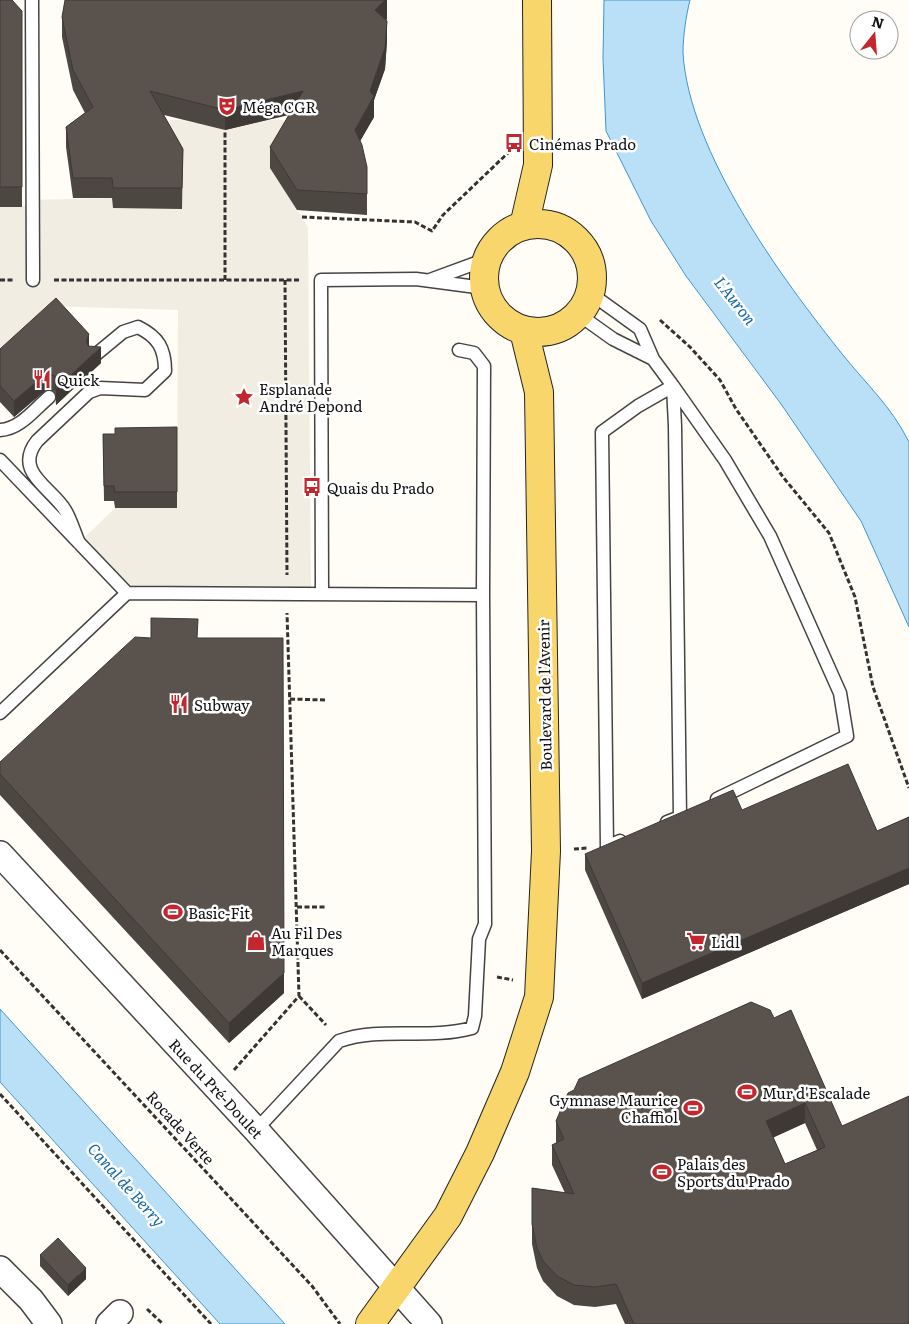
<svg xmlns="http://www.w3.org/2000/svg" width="909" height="1324" font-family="Literata,serif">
<rect width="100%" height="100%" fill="#fffdf5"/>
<path fill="#f1ede2" d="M 170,120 L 181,120 L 225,130 L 270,120 L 284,120 L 284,145 L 297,210 L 308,227 L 311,593 L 127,593 L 79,543 L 115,508 L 177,508 L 178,310 L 46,306 L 0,351 L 0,207 L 22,207 L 32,200 L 112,198 L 113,208 L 169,145 Z"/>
<path fill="#b9e0f7" stroke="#3f96cf" d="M 604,0 L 690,0 C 686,16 683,36 683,53 C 689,152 782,279 843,355 C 867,385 891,406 909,442 L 909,627 L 861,521 L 781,404 L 686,276 L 651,221 L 606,131 L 603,58 Z
M 0,1009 L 285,1324 L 220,1324 L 0,1082 Z"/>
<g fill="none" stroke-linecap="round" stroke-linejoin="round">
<g stroke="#444" stroke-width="15">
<path id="lane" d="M 32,0 L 33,280
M 430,280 L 487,259
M 590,293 L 640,329 L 653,359 L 673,386 L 675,426 L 680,817 L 667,822
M 578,314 L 613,339 L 653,359
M 0,430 C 20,429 34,410 49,397
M 0,460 L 127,593
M 79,543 C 74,532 71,520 65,510 C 51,487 13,472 37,441 L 89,392 L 100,388 L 145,390 L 165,371 C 165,348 158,337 138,327 L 123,332 L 94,356
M 322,593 L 321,280 L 416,279 L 484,288
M 0,713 L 127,593 L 483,595 L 484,366 L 474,353 L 459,350
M 620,841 L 607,847 L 602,432 L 638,406 L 673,386 L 725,460 L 770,536 L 840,693 L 847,736 L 717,799
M 256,1130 L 339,1041 C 381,1026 428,1040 472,1028 L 475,1016 L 479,939 L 485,924 L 483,595"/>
</g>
<g stroke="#444" stroke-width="28">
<g id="street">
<path id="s1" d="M 0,854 L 256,1130 L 429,1324"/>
<path d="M 0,1269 L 31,1300 L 49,1324"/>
<path d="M 109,1324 L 120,1313"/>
</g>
</g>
<g stroke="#222" stroke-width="30">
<path id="primary" d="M484 278a54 54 0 1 1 108 0a54 54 0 1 1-108 0Z
M 524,226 L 538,165 L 537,0
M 370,1324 L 448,1216 L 480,1153 L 515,1072 L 539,997 L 546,851 L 539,392 L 524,331"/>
</g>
<path stroke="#333" stroke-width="3" stroke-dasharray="5 2.5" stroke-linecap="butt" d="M 302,217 L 415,222 L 432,231 L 443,215 L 510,151
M 0,280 L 13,280
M 54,280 L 300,280
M 225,280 L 225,130
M 285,280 L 287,575
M 660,320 L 690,347 L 720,380 L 736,409 L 783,477 L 829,533 L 855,597 L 873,687 L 909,788
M 290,699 L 325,700
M 574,849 L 588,848
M 297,907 L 327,907
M 0,950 L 312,1286 L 340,1324
M 497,977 L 513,980
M 299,996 L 326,1025
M 234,1070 L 299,996 L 287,613
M 0,1094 L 211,1324
M 147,1309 L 163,1324"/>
<use href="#lane" stroke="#fff" stroke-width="12"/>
<use href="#street" stroke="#fff" stroke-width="25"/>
<use href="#primary" stroke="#f9d66b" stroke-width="28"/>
</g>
<path fill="#4d4742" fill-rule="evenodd" d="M 0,0 L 22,11 L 22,207 L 0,207 Z
M 387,0 L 387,19 L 386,20 L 387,41 L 385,69 L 374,100 L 374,117 L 360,141 L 367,167 L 367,215 L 297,210 L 270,168 L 270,147 L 289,115 L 225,130 L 164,115 L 183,149 L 182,209 L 113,208 L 112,198 L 73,198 L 66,147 L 66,127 L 85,113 L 73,90 L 62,37 L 62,17 Z
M 89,346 L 101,363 L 56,405 L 55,392 L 47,389 L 14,417 L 0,402 L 0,349 Z
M 177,427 L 177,508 L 115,508 L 114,501 L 104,501 L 103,434 L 115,434 Z
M 198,638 L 284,993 L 229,1043 L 0,795 L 0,762 Z
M 742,810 L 877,831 L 909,817 L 909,884 L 642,999 L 585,870 L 585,854 Z
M 770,1010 L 909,1324 L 625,1324 L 616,1304 L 595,1307 L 574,1305 L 557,1296 L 543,1281 L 537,1268 L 532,1244 L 532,1188 L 565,1193 L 552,1165 L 552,1145 L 556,1143 L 556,1121 ZM 805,1123 L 817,1150 L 785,1164 L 773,1137 Z
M 40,1255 L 86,1279 L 68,1296 L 40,1266 Z"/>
<path fill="#3f3936" d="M 385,0 L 387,0 L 387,19 L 375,30 L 375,10 Z
M 387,21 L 387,41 L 385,69 L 374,100 L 374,117 L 355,150 L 355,130 Z
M 303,91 L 303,111 L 225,130 L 225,110 Z
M 89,334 L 89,350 L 86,341 Z
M 101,347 L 101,363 L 56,405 L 56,389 Z
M 47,373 L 47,389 L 14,417 L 14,401 Z
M 909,868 L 909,884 L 642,999 L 642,983 Z
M 284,973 L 284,993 L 229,1043 L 229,1023 Z
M 805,1103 L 805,1123 L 766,1141 L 766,1121 Z
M 86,1268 L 86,1279 L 68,1296 L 68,1285 Z"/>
<path fill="#5a524d" stroke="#3f3936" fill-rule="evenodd" d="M 0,0 L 12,0 L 22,11 L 22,187 L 0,187 Z
M 65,0 L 385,0 L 375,10 L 387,21 L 385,48 L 370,91 L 374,96 L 355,130 L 362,145 L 367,167 L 367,194 L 297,190 L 270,147 L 303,91 L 225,110 L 150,91 L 183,149 L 182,188 L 113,188 L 112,178 L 73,178 L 66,127 L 93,107 L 73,70 L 62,17 Z
M 56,298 L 89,334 L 86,341 L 88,346 L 101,347 L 56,389 L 55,376 L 47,373 L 14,401 L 0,386 L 0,349 Z
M 177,427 L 177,492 L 115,492 L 114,486 L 104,486 L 103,434 L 115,434 L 115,428 Z
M 151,618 L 198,619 L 197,638 L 283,638 L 284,973 L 229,1023 L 0,774 L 0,762 L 135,637 L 151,638 Z
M 848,764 L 877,831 L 909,817 L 909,868 L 642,983 L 585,854 L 733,790 L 742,810 Z
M 751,1002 L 770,1010 L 774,1018 L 791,1010 L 842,1126 L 909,1096 L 909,1324 L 634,1324 L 616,1284 L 595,1287 L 574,1285 L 557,1276 L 543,1261 L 537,1248 L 532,1224 L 532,1188 L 574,1194 L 552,1145 L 564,1139 L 556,1121 L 568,1093 L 574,1090 L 579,1079 ZM 805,1103 L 825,1147 L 785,1164 L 766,1121 Z
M 58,1238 L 86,1268 L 68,1285 L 40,1255 Z"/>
<defs>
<g id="theatre-bare" transform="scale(1.5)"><path d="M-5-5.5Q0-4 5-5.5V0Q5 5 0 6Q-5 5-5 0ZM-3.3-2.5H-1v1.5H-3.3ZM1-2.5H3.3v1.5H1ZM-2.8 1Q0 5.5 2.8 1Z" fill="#c4262e" stroke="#fff" stroke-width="2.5" paint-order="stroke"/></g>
<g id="bus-bare" transform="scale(1.5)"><path d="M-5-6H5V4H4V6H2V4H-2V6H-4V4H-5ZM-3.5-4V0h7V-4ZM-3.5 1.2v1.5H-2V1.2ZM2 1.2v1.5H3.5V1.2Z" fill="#c4262e" stroke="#fff" stroke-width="2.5" paint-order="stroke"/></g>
<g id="restaurant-bare" transform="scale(1.5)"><path d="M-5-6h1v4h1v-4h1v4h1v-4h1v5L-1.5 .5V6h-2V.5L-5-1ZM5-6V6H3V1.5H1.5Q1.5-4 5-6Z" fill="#c4262e" stroke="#fff" stroke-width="2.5" paint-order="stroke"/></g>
<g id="sight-bare" transform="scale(1.5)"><path d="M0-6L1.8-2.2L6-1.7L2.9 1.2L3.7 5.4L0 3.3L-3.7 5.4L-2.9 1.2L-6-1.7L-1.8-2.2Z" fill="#c4262e" stroke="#fff" stroke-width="2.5" paint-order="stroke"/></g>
<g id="stadium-bare" transform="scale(1.5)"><path d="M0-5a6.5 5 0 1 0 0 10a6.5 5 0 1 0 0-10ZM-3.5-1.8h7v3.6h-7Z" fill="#c4262e" stroke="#fff" stroke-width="2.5" paint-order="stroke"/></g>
<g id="shop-bare" transform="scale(1.5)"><path d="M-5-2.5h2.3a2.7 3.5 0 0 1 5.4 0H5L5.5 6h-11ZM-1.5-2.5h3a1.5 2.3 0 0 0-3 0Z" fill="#c4262e" stroke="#fff" stroke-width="2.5" paint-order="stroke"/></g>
<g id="supermarket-bare" transform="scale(1.5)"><path d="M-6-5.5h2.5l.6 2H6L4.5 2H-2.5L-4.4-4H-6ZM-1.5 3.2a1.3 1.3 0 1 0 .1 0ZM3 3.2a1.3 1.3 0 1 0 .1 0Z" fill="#c4262e" stroke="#fff" stroke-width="2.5" paint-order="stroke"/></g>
</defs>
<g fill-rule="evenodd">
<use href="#theatre-bare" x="227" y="106"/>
<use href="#bus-bare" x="514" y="143"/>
<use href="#restaurant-bare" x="42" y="379"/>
<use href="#sight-bare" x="244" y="397"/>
<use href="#bus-bare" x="312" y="487"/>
<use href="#restaurant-bare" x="179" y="704"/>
<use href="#stadium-bare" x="173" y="912"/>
<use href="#shop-bare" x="256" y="941"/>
<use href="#supermarket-bare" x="696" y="941"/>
<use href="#stadium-bare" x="747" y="1092"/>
<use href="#stadium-bare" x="693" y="1108"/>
<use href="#stadium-bare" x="662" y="1172"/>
</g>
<g text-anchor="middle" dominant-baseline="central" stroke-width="5" stroke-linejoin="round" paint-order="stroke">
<g font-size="15" fill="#111" stroke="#fff" text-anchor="start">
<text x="242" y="106">Méga CGR</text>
<text x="529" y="143">Cinémas Prado</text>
<text x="57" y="379">Quick</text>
<text x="259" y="388">Esplanade<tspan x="259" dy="17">André Depond</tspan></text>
<text x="327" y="487">Quais du Prado</text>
<text x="194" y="704">Subway</text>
<text x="188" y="912">Basic-Fit</text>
<text x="271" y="932">Au Fil Des<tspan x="271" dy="17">Marques</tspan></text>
<text x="711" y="941">Lidl</text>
<text x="762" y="1092">Mur d'Escalade</text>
<text x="678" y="1099" text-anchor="end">Gymnase Maurice<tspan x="678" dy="17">Chaffiol</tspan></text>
<text x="677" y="1163">Palais des<tspan x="677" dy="17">Sports du Prado</tspan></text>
</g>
<g font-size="15" fill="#111" stroke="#fff">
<text transform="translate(544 695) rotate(-91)">Boulevard de l'Avenir</text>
<text stroke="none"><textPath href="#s1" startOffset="319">Rue du Pré-Doulet</textPath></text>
<text transform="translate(181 1127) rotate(48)">Rocade Verte</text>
</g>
<g font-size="16" font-style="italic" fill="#1768a6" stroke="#fff">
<text transform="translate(736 300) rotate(52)">L'Auron</text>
<text transform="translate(127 1184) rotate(48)">Canal de Berry</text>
</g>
</g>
<g transform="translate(874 35) rotate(17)"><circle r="24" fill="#ffffff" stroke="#a0a0a0"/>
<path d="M0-4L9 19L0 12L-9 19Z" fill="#c4262e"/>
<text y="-8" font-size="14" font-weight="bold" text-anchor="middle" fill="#111111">N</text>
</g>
</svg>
